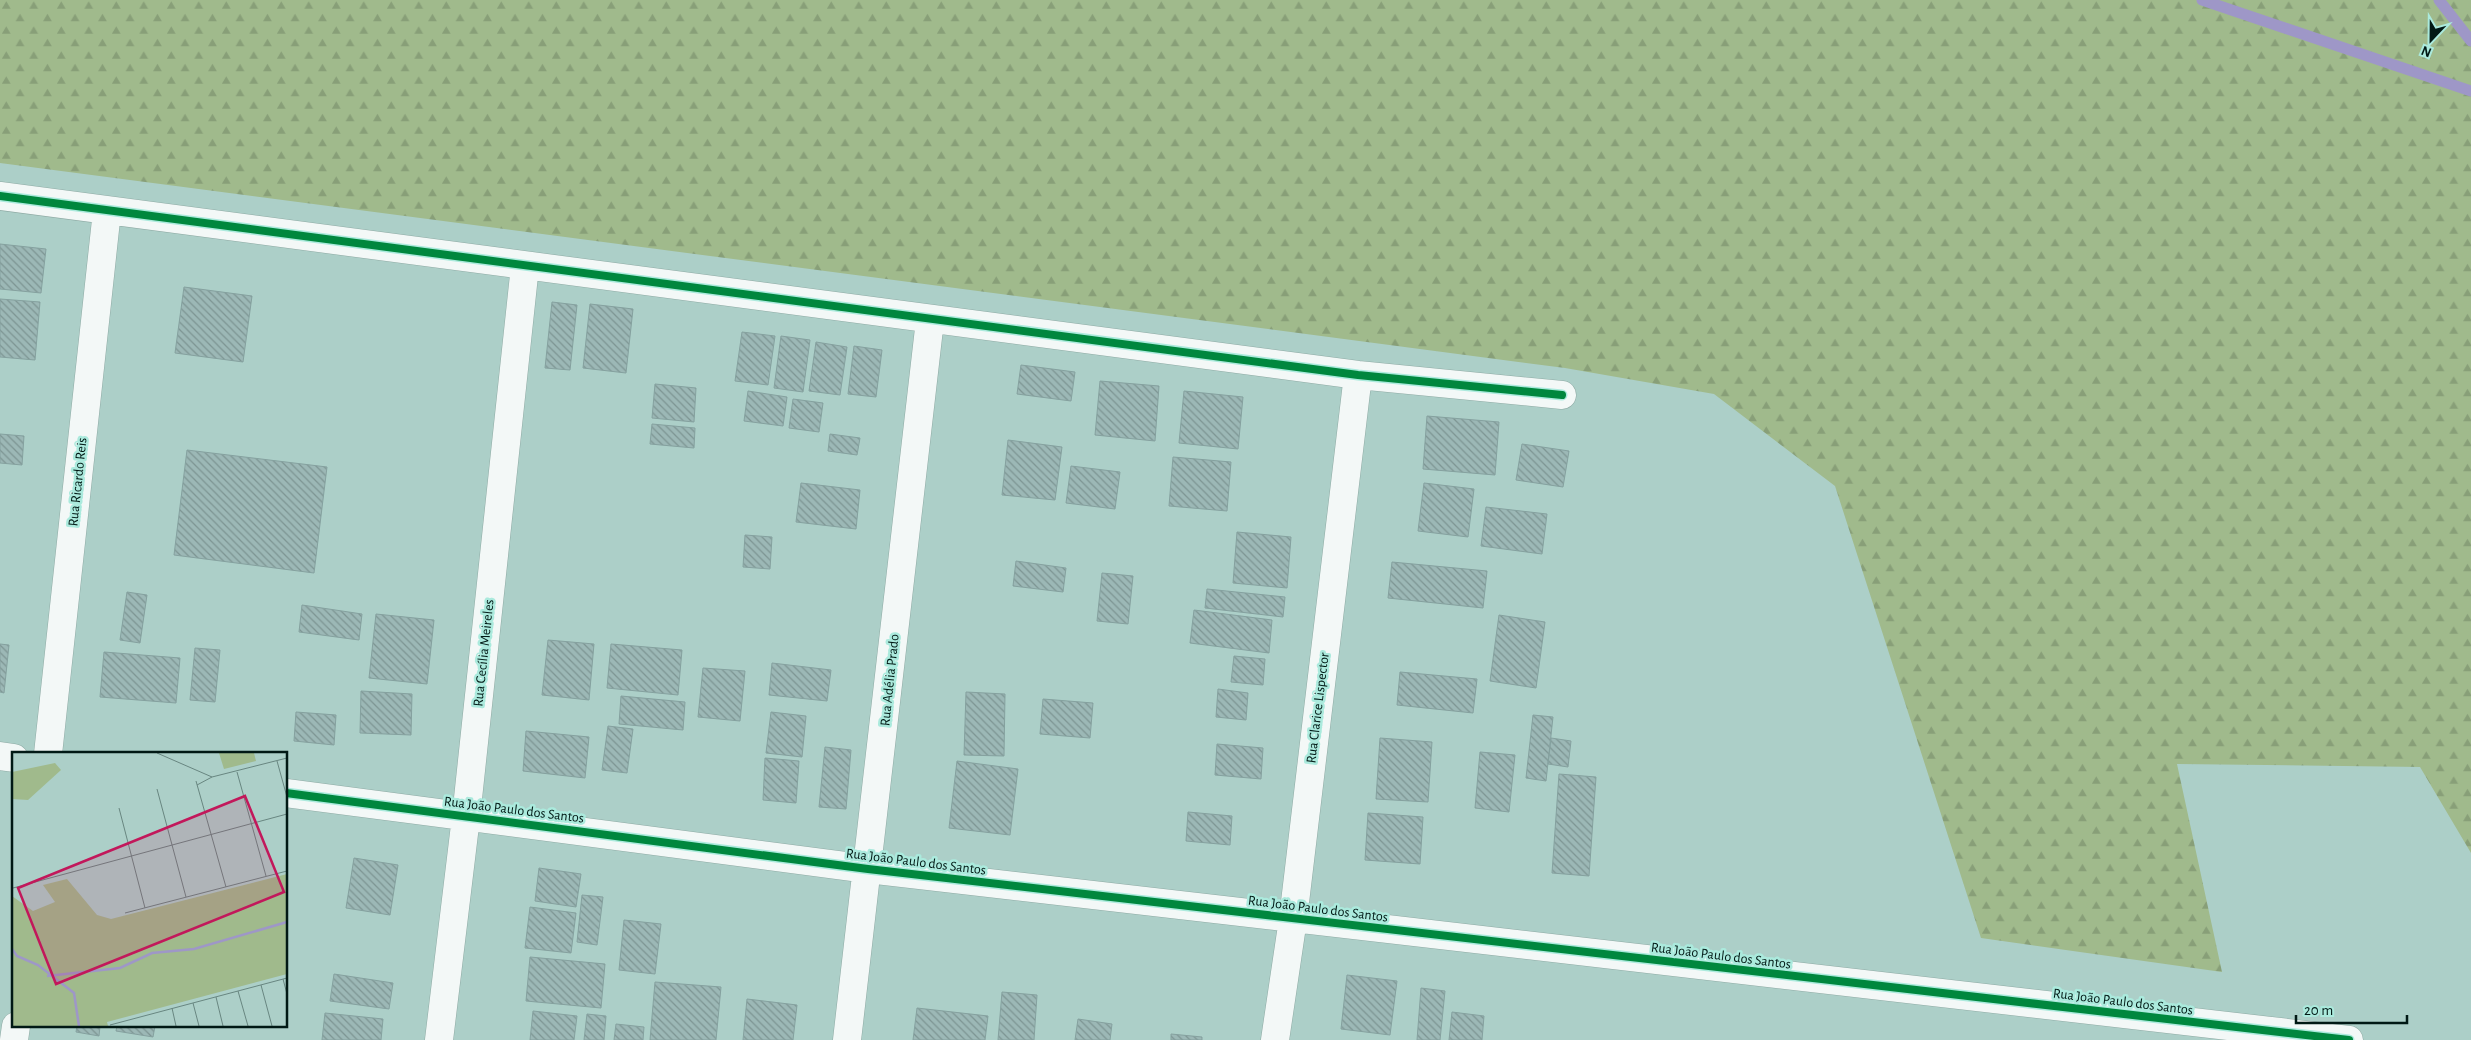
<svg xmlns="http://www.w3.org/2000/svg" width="2471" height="1040" font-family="'Alegreya Sans',sans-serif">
<defs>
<pattern id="forest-firs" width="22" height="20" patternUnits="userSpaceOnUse" patternTransform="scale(1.25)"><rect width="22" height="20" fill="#a0ba8c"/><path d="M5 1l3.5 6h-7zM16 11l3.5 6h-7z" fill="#889f78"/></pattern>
<pattern id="building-back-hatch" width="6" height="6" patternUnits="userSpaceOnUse" patternTransform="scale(1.25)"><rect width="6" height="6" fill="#9cb8b6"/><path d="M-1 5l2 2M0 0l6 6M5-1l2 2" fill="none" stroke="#7d9593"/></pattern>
</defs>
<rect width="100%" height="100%" fill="#accfc8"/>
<path fill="url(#forest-firs)" d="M 0,0 L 2471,0 L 2471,853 L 2420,767 L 2177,764 L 2222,972 L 1981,938 L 1835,486 L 1714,394 L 1565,368 L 0,163 Z"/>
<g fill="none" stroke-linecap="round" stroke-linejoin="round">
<path stroke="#9e97c7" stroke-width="11" d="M 2202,0 L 2471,91
M 2439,0 L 2471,41"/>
</g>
<path fill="url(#building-back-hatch)" stroke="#85a19f" d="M 0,244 L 46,249 L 41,293 L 0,289 Z
M 184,287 L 252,296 L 243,362 L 175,353 Z
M 0,299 L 40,302 L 35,360 L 0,357 Z
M 552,302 L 577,305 L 570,370 L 545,368 Z
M 590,304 L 633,309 L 626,373 L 583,368 Z
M 742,332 L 775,336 L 768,385 L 735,381 Z
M 781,336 L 810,340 L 803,392 L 774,388 Z
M 816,342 L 847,347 L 840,395 L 809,391 Z
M 854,346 L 882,350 L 876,397 L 848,394 Z
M 1021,365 L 1075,372 L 1071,401 L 1017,394 Z
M 1100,381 L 1159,386 L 1155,441 L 1095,435 Z
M 655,384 L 696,388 L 694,422 L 652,418 Z
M 748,391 L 787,397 L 783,426 L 744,421 Z
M 1184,391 L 1243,397 L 1238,449 L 1179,443 Z
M 793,399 L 823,403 L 819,432 L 789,428 Z
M 1427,416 L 1499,422 L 1495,475 L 1423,469 Z
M 652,424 L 695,428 L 694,448 L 650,444 Z
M 0,434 L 24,436 L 22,465 L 0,463 Z
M 830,434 L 860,438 L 857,455 L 828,451 Z
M 1008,440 L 1062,447 L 1055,500 L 1002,495 Z
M 1522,444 L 1569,451 L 1563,487 L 1516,480 Z
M 187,450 L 327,467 L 314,573 L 174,555 Z
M 1173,457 L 1231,462 L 1227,511 L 1169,506 Z
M 1071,466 L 1120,472 L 1115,509 L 1066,503 Z
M 801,483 L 860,490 L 856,529 L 796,522 Z
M 1424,483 L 1474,489 L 1468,537 L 1418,531 Z
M 1486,507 L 1547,514 L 1542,554 L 1481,546 Z
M 1237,532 L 1291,537 L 1287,588 L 1233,583 Z
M 745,535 L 772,537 L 770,569 L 743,567 Z
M 1016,561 L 1066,568 L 1063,592 L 1013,586 Z
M 1392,562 L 1487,571 L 1483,608 L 1388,598 Z
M 1102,573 L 1133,576 L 1128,624 L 1097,621 Z
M 1207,589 L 1285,597 L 1283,617 L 1205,608 Z
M 127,592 L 147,595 L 140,643 L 120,640 Z
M 302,605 L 362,614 L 359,640 L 299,632 Z
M 1194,610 L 1272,620 L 1269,653 L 1190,643 Z
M 376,614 L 434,620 L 427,684 L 369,678 Z
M 1499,615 L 1545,622 L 1536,688 L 1490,681 Z
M 548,640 L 594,644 L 589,700 L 542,695 Z
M 0,644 L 9,645 L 4,693 L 0,692 Z
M 611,644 L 682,650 L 678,695 L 607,688 Z
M 195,648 L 220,650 L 215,702 L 190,700 Z
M 104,652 L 180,658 L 176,703 L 100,697 Z
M 1234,656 L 1265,659 L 1263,685 L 1231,682 Z
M 772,663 L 831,670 L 827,701 L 769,695 Z
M 703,668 L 745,671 L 740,721 L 698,717 Z
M 1400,672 L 1477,679 L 1473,713 L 1397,705 Z
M 1218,689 L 1248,693 L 1246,720 L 1216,717 Z
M 361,691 L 412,694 L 411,735 L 360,733 Z
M 966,692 L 1005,694 L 1004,756 L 964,755 Z
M 621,696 L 685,702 L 683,730 L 619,724 Z
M 1043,699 L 1093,703 L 1090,738 L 1040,734 Z
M 296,712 L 336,715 L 334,745 L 294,741 Z
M 771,712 L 806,716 L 802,757 L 766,753 Z
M 1533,715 L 1553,717 L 1546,781 L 1526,778 Z
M 608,726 L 633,729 L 627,773 L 602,770 Z
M 526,731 L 589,737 L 585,778 L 523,771 Z
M 1380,738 L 1432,742 L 1428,802 L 1376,799 Z
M 1551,738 L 1571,741 L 1568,767 L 1548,764 Z
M 1217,744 L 1263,748 L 1261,779 L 1215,775 Z
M 825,747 L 851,750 L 846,809 L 819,807 Z
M 1480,752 L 1515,755 L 1509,812 L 1475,808 Z
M 765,758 L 799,761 L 796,803 L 763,800 Z
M 957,761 L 1018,769 L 1010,835 L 949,828 Z
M 1559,774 L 1596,777 L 1589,876 L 1552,873 Z
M 1188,812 L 1232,816 L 1230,845 L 1186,841 Z
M 1368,813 L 1423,817 L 1420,864 L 1365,860 Z
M 354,858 L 398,865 L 390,915 L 346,908 Z
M 539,868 L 581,874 L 576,907 L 535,901 Z
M 582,895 L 603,897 L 597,945 L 577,942 Z
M 530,907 L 576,913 L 571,953 L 525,948 Z
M 624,920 L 661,924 L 655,974 L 619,970 Z
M 530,957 L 605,964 L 601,1008 L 526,1001 Z
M 334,974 L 393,983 L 389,1009 L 330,1001 Z
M 1347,975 L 1397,981 L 1390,1035 L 1341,1029 Z
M 655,982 L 721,987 L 716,1040 L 650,1040 Z
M 1421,988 L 1445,991 L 1440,1040 L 1417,1040 Z
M 1002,992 L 1037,995 L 1034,1040 L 998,1040 Z
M 747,999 L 797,1005 L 793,1040 L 743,1040 Z
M 917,1008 L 988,1016 L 985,1040 L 913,1040 Z
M 533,1011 L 577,1016 L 574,1040 L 530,1040 Z
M 1452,1012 L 1484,1016 L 1482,1040 L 1449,1040 Z
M 325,1013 L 383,1019 L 381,1040 L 322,1040 Z
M 587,1014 L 606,1016 L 604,1040 L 584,1040 Z
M 1078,1019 L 1112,1024 L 1110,1040 L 1075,1040 Z
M 616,1024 L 644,1027 L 643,1040 L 614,1040 Z
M 77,1026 L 100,1026 L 99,1036 L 76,1032 Z
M 117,1026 L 155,1026 L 153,1037 L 116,1031 Z
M 1171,1034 L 1202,1037 L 1202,1040 L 1171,1040 Z"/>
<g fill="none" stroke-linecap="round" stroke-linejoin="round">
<g stroke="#8eaaa4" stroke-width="29">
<path id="street" d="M 0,196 L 1358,375 L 1562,395
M 48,754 L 107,211
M 0,756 L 14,758
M 286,793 L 868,869 L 2349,1040
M 14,1040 L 16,1026
M 439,1040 L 466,817 L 525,266
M 847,1040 L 930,320
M 1275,1040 L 1293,919 L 1358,375"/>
</g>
<use href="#street" stroke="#f3f8f7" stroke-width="28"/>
<g stroke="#abeadd" stroke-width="11">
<path id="cycleway" d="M 0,196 L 1358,375 L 1562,395
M 286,793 L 868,869 L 2349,1040"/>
</g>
<use href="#cycleway" stroke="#00873e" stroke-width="8"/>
</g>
<g text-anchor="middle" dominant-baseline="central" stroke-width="5" stroke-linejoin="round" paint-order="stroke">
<g font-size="14" fill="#011915" stroke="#abeadd">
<text transform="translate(78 482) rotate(-84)">Rua Ricardo Reis</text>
<text transform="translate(484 653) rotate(-84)">Rua Cecília Meireles</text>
<text transform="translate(890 680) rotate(-84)">Rua Adélia Prado</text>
<text transform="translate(1318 708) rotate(-83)">Rua Clarice Lispector</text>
<text transform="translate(514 810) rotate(7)">Rua João Paulo dos Santos</text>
<text transform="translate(916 862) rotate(7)">Rua João Paulo dos Santos</text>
<text transform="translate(1318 909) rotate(7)">Rua João Paulo dos Santos</text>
<text transform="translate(1721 956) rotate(7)">Rua João Paulo dos Santos</text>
<text transform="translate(2123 1002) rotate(7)">Rua João Paulo dos Santos</text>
</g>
</g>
<g transform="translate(12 752)">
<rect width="275" height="275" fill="#accfc8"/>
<path d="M 207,1 L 242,1 L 244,9 L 212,17 ZM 43,11 L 49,18 L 16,48 L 0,47 L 0,20 ZM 275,122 L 275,222 L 95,270 L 96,274 L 0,274 L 0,144 L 21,159 L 43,150 L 31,133 L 55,127 L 85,163 L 99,167 Z" fill="#a0ba8c"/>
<path fill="none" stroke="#9e97c7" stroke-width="2.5" d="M 0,197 L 5,204 L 26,213 L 62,241 L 67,274M 35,224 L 108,216 L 140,201 L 182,197 L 275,170"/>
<path fill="none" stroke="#688680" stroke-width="1" d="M 145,1 L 200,25 L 275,6M 265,9 L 275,45M 225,20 L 254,124M 184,29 L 214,135M 185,33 L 200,25M 145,37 L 174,145M 107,56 L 133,156M 1,136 L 275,62M 113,161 L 275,119M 271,227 L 275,242M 249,233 L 260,274M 226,239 L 236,274M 204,245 L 211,274M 181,251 L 187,274M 160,256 L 164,274M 98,273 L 275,226"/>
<path fill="#c2185b" fill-opacity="0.15" stroke="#c2185b" stroke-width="2.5" d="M 233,44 L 272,140 L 44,232 L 6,136 Z"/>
<rect width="275" height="275" fill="none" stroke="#011915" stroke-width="2.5"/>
</g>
<g transform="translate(2431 40) rotate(202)" stroke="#abeadd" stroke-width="4" paint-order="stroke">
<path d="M0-4L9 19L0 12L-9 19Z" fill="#011915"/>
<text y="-8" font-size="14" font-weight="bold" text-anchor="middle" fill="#011915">N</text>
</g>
<path d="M2296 1015v8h111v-8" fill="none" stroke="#011915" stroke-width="2.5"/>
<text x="2304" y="1015" font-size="15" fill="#011915" stroke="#abeadd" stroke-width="4" paint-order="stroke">20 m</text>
</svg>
